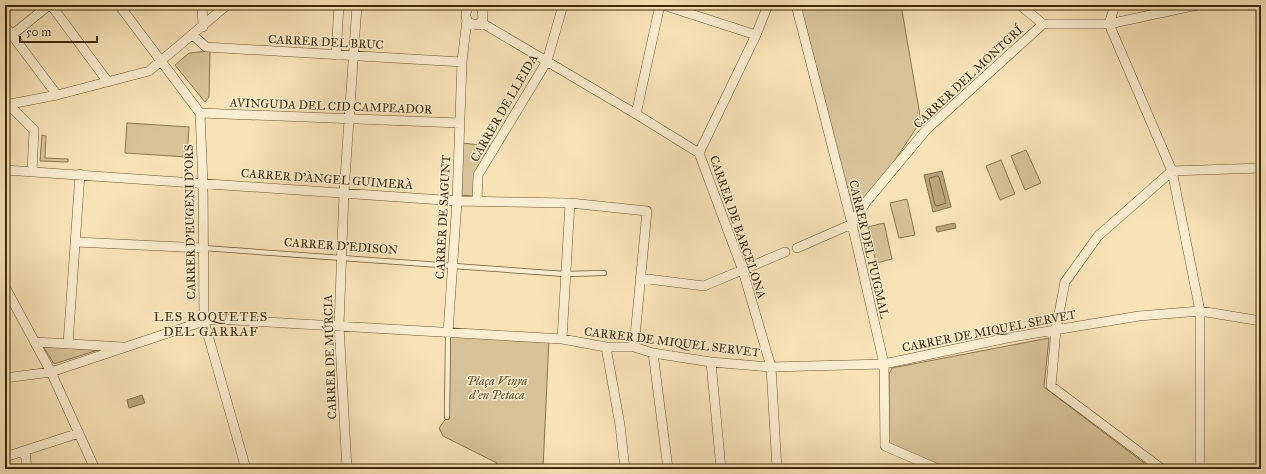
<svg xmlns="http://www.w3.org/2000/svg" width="1266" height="474" font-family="'IM FELL Great Primer',serif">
<rect width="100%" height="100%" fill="#f8e3b7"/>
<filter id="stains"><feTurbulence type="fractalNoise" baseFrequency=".005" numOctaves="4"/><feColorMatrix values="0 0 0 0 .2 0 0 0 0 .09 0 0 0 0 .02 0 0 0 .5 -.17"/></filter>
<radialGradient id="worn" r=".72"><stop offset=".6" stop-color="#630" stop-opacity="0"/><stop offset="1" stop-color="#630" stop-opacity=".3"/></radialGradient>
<path fill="#d8c399" stroke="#8a764f" d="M 796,5 L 901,5 L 921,121 L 852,224 Z
M 210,51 L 209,97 L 205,102 L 175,65 L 189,53 Z
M 127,123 L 189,127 L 187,157 L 125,153 Z
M 42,135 L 46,136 L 45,158 L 68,159 L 68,162 L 40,161 Z
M 462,143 L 490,146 L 476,173 L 474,196 L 460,195 Z
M 1026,150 L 1041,183 L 1025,190 L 1011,156 Z
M 1001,160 L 1015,194 L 1000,200 L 986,166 Z
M 907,199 L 915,235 L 899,238 L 890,203 Z
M 884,223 L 892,259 L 876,263 L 868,227 Z
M 450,334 L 549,338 L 543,469 L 494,469 L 497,463 L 443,436 L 439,428 L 447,417 Z
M 1049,338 L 1044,387 L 1152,469 L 950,469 L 889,444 L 889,374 L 892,368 Z
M 43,346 L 98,350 L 54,364 Z"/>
<path fill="#b8a37a" stroke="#87724b" d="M 942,171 L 951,207 L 933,212 L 924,175 Z
M 955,223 L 956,228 L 937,232 L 936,227 Z
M 142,395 L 145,403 L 129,408 L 127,400 Z"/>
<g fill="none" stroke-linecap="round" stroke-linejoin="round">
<path stroke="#7a6640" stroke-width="1" d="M 937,176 L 939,177 L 946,203 L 937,206 L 935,205 L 929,179 Z"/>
<g stroke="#6c5732" stroke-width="6">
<path id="lane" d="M 203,248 L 565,274 L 604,273
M 447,417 L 448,333"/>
</g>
<g stroke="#6c5732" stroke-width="10">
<path id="street" d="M 51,5 L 108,82
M 119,5 L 200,113
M 202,5 L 203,27
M 470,5 C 465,10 465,17 468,23 L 479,25 L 483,19 L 482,9 L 478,5
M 663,5 L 756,35
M 768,5 L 756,35 L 699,153 L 743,271 L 771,367 L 777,469
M 796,5 L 852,224 L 884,364 L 885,446 L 938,469
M 1020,5 L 1043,24 L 1109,24 L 1197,5
M 1115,5 L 1109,24 L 1172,171 L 1200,311 L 1200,469
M 482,23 L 636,114 L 699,153
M 5,26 L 12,35 L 49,5
M 12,35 L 57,95
M 193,35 L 206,47 L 462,62
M 336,55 L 339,5
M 6,102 L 34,130 L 32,171
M 5,105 L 57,95 L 149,71 L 227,5
M 200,113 L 203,184 L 204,321 L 246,469
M 200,113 L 460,123
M 636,114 L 660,5
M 5,170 L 457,201 L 570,203 L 647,211 L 634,347
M 477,201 L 478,175 L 547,61 L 563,5
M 852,224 L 866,202 L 926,130 L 1043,24
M 76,242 L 203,248
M 797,248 L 852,224
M 640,278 L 704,286 L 785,252
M 5,287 L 51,372 L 95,469
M 448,333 L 457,201 L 462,62 L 467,19
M 562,339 L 570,203
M 35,342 L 123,347
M 68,344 L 80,174
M 606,347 L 620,425 L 625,469
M 653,353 L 668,469
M 711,362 L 721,469
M 5,378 L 51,372 L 204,321 L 216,319 L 562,339 L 606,347 L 634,347 L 653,353 L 711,362 L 771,367 L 884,364 L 1007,338 L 1139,316 L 1200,311 L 1261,321
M 25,451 L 27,469
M 5,457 L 79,433
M 347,469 L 339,326 L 344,192 L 357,5
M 1162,469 L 1051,386 L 1056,329 L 1065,282 L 1098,236 L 1172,171 L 1261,168"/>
</g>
<use href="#lane" stroke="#faedd0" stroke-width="4.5"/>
<use href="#street" stroke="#faedd0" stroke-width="9"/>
</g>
<g text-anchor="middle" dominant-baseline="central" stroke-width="3" stroke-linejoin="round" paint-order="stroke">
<g font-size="12" fill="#3d2805" stroke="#faedd0">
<text transform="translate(326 42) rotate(3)">CARRER DEL BRUC</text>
<text transform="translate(968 77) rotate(-43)">CARRER DEL MONTGRÍ</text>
<text transform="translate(331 106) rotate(2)">AVINGUDA DEL CID CAMPEADOR</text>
<text transform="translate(504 108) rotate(-60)">CARRER DE LLEIDA</text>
<text transform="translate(327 179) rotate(4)">CARRER D'ÀNGEL GUIMERÀ</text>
<text transform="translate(443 217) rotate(-87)">CARRER DE SAGUNT</text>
<text transform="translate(190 222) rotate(-91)">CARRER D'EUGENI D'ORS</text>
<text transform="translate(738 227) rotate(71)">CARRER DE BARCELONA</text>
<text transform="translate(341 246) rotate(4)">CARRER D'EDISON</text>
<text transform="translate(869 249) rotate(77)">CARRER DEL PUIGMAL</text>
<text transform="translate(989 331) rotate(-11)">CARRER DE MIQUEL SERVET</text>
<text transform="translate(672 342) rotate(7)">CARRER DE MIQUEL SERVET</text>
<text transform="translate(330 357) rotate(-92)">CARRER DE MÚRCIA</text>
</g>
<g font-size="12" font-style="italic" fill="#644f2a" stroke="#faedd0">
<text x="497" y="381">Plaça Vinya<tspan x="497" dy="14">d'en Petaca</tspan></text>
</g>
<g font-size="13" letter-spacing="1" fill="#3d2805" stroke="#faedd0">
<text x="211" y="317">LES ROQUETES<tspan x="211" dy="15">DEL GARRAF</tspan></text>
</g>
</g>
<rect width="1266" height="474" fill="none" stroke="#f8e3b7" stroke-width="20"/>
<rect x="6" y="6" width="1254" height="462" fill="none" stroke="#3d2805" stroke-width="2"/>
<rect x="10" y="10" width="1246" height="454" fill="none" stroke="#3d2805"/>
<path d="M20 36v6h77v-6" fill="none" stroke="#3d2805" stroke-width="2"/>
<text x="26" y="36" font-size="12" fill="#3d2805" stroke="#faedd0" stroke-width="3" paint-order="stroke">50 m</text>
<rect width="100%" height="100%" filter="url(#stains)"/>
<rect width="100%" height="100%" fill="url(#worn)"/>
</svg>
